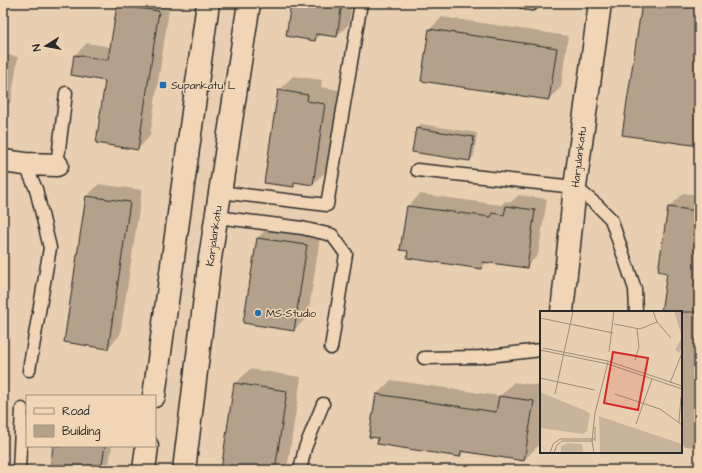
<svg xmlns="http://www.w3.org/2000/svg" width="702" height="473" font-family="'Architects Daughter',sans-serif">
<rect width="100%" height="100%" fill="#e8cfb1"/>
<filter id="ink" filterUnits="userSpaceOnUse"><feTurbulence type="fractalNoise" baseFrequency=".025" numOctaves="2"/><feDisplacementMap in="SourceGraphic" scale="8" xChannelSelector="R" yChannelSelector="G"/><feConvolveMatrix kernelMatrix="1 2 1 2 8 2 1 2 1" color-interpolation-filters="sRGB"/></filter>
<g filter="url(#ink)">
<path fill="#0003" d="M 120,3 L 170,3 L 150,136 L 138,149 L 106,80 L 75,55 L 87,43 L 111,47 L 118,5 Z
M 292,3 L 352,3 L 349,24 L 337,36 L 321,34 L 315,40 Z
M 442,17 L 568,36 L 561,87 L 549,99 L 430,29 Z
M 3,54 L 18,57 L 11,102 L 3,110 Z
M 293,76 L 322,80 L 321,87 L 339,90 L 327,170 L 313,184 L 297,182 L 293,186 L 279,91 Z
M 421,124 L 477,133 L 474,156 L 470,160 L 417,128 Z
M 99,184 L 142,190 L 120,335 L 108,348 L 87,196 Z
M 683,193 L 699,195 L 699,448 L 681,445 L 681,312 L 662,312 L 668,272 L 669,207 Z
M 420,194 L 501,205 L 505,201 L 511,202 L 519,195 L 547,199 L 538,255 L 526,267 L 487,262 L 481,268 L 401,250 L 408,206 Z
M 272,224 L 321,231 L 308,316 L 294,330 L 257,238 Z
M 250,369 L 301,377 L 288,463 L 281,470 L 225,470 L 235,384 Z
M 391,380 L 500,396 L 514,382 L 541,386 L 541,430 L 539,445 L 524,460 L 465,451 L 460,456 L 379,438 L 377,394 Z
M 54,446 L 112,446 L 108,470 L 51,470 Z"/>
<path fill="#b3a18c" stroke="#2b2b2b" d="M 291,3 L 342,3 L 337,37 L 316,34 L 315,41 L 286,36 Z
M 642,3 L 699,3 L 699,146 L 622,135 Z
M 117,5 L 159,11 L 138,150 L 96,143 L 105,81 L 71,75 L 74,55 L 108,60 Z
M 429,29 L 557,48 L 549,100 L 421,81 Z
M 278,90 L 308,95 L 307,101 L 325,104 L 313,185 L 294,182 L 294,187 L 264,183 Z
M 416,128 L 474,137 L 470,161 L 412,152 Z
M 86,196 L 130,202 L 108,349 L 64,342 Z
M 407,206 L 491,217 L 492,213 L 504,215 L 506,206 L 535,210 L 527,268 L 483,262 L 482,269 L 407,258 L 408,251 L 400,250 Z
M 668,207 L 699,211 L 699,312 L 661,312 L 667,273 L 658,271 Z
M 257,238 L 307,245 L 294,331 L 243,323 Z
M 234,383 L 287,391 L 275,470 L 221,470 Z
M 376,394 L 496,412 L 499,396 L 534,401 L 524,461 L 461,451 L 460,457 L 377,444 L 378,438 L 369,437 Z
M 53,446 L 105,446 L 101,470 L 50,470 Z"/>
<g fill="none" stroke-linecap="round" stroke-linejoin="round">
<g stroke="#2b2b2b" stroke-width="15">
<path id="lane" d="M 525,3 L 532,4
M 25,164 L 36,189 L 50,248 L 29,370
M 57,165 L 66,93
M 417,170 L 575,187 L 598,206 L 611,219 L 635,289 L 636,312
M 220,192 L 327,205 L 361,3
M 217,217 L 302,228 L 332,235 L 346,254 L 331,348
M 424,358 L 480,357 L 541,350
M 19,470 L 22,409
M 300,470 L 305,448 L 323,404"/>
</g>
<g stroke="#2b2b2b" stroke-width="25">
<path id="street" d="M 3,161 L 25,164 L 57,165
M 562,312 L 575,187 L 600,3"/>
</g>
<g stroke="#2b2b2b" stroke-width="25">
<path id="secondary" d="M 154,396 L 208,3
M 144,470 L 147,446
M 184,470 L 209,265 L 249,3"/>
</g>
<use href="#lane" stroke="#f0d6b7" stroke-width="12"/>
<use href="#street" stroke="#f0d6b7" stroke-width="22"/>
<use href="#secondary" stroke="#f0d6b7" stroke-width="22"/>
</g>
</g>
<g fill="#1f6fb2" stroke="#f0d6b7" stroke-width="1.5">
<rect x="159" y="81" width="8" height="8" rx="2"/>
<circle cx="258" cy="313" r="4"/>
</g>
<g text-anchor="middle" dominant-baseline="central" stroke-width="3" stroke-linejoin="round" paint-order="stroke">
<g font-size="11" fill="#2b2b2b" stroke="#f0d6b7" text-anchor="start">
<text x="171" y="85">Supankatu L</text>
<text x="266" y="313">MS-Studio</text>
</g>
<g font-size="11" fill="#2b2b2b" stroke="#f0d6b7">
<text transform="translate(579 157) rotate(-83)">Harjulankatu</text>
<text transform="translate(214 236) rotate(-82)">Karjalankatu</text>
</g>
</g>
<g transform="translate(540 311)">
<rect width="142" height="142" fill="#e8cfb1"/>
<path d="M 134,0 L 142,0 L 142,36 L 139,42 L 135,39 L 142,26 ZM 0,81 L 46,100 L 50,103 L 47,120 L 43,123 L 0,117 ZM 59,105 L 142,133 L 142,142 L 60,142 ZM 28,132 L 42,133 L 43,142 L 21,141 L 21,135 Z" fill="#c8b49c"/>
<path fill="none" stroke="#9c8d7b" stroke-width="1" d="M 113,0 L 117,11 L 131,27M 0,7 L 73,22M 74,13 L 100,18 L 117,11M 3,37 L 68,50 L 142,75M 0,39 L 68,53 L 142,78M 69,41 L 74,0M 95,49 L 99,36 L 97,18M 0,67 L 55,79M 130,72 L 142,42M 15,83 L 33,0M 75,83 L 120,98 L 142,114M 139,111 L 141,86M 96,113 L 112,68M 55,130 L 55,116M 10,142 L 13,133 L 20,128 L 55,128M 14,142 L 17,134 L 22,130 L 53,130M 54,142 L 52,130 L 55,102 L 68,51"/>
<path fill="#d62828" fill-opacity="0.15" stroke="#d62828" stroke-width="2" d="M 73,41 L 108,47 L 98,99 L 64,92 Z"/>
<rect width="142" height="142" fill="none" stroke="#2b2b2b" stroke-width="2"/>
</g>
<rect width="702" height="473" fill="none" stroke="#f0d6b7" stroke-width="16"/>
<rect x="8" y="8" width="686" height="457" fill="none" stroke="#2b2b2b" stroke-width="1.5" filter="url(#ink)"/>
<rect x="26" y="395" width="130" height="52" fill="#f0d6b7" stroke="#a1927f"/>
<rect x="34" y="408" width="20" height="6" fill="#f0d6b7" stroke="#a1927f"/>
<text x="62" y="415" font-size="12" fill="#2b2b2b">Road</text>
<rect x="34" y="425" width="20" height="12" fill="#b3a18c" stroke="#a1927f"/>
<text x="62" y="435" font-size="12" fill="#2b2b2b">Building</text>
<g transform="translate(46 46) rotate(259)" stroke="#f0d6b7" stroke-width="3" paint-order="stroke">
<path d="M0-3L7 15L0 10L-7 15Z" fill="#2b2b2b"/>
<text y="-6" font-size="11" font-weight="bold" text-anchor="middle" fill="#2b2b2b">N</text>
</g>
</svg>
